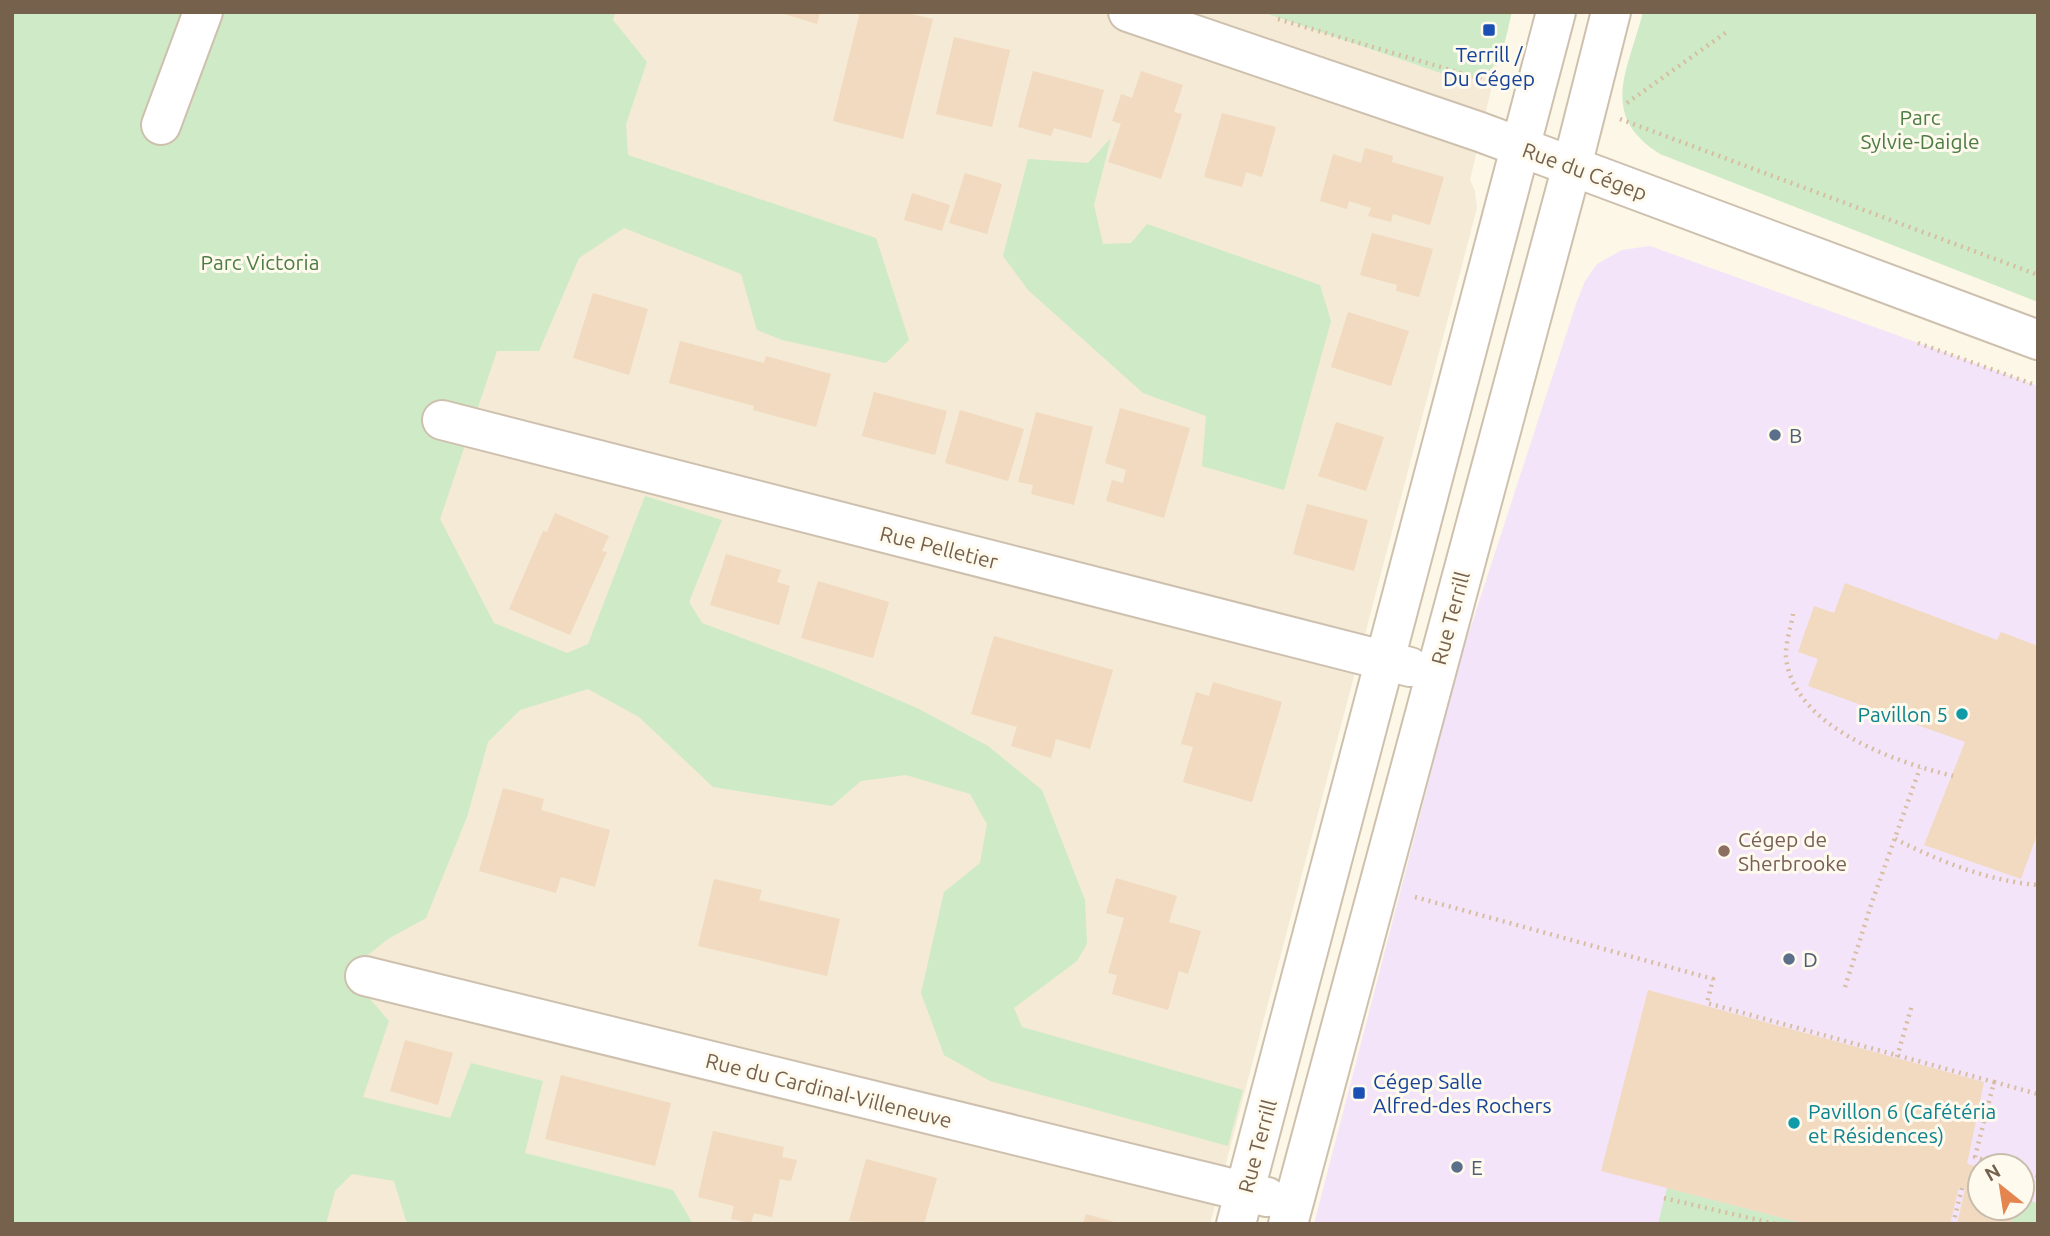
<svg xmlns="http://www.w3.org/2000/svg" width="2050" height="1236" font-family="Ubuntu,sans-serif">
<rect width="100%" height="100%" fill="#fcf7e7"/>
<path fill="#f4ead6" d="M 615,12 L 1262,12 L 1452,77 L 1486,75 L 1497,64 L 1470,180 L 1475,191 L 1477,208 L 1210,1224 L 176,1224 Z"/>
<path fill="#f4e4f9" fill-rule="evenodd" d="M 1650,246 L 2038,386 L 2038,1224 L 1314,1224 L 1462,654 L 1577,301 L 1585,281 L 1597,264 L 1622,250 ZM 1980,1166 L 2022,1166 L 2022,1208 L 1980,1208 Z"/>
<path fill="#cfeac6" d="M 12,12 L 615,12 L 613,20 L 647,62 L 626,124 L 628,155 L 876,238 L 909,340 L 886,363 L 782,340 L 757,330 L 741,274 L 624,228 L 579,258 L 539,351 L 497,351 L 440,519 L 494,623 L 567,653 L 588,644 L 645,496 L 722,520 L 689,602 L 702,623 L 835,673 L 917,708 L 988,746 L 1042,790 L 1085,900 L 1087,944 L 1077,961 L 1014,1008 L 1022,1027 L 1243,1090 L 1228,1146 L 990,1081 L 944,1055 L 921,993 L 944,892 L 980,863 L 987,824 L 970,794 L 906,775 L 861,781 L 832,806 L 713,787 L 639,717 L 588,689 L 520,710 L 488,742 L 467,817 L 426,918 L 388,939 L 359,962 L 370,999 L 389,1021 L 363,1097 L 450,1118 L 471,1063 L 543,1081 L 525,1153 L 673,1190 L 693,1224 L 407,1224 L 394,1181 L 352,1174 L 335,1191 L 326,1224 L 12,1224 Z
M 1262,12 L 1512,12 C 1502,51 1502,84 1452,77 Z
M 1643,12 L 2038,12 L 2038,302 L 1660,154 C 1598,115 1628,71 1643,12 Z
M 1111,138 L 1094,205 L 1103,244 L 1131,243 L 1147,224 L 1320,285 L 1331,321 L 1284,490 L 1202,466 L 1206,416 L 1143,393 L 1028,290 L 1003,256 L 1028,159 L 1088,163 Z
M 1667,1188 L 1806,1224 L 1658,1224 Z
M 2022,1199 L 2038,1203 L 2038,1224 L 2011,1224 L 2016,1208 L 2022,1208 Z"/>
<path fill="#f1dabf" d="M 778,12 L 820,12 L 817,24 Z
M 860,12 L 903,12 L 933,19 L 903,139 L 833,121 Z
M 954,37 L 1010,50 L 992,127 L 936,114 Z
M 1033,71 L 1104,90 L 1091,138 L 1054,128 L 1051,136 L 1018,127 Z
M 1141,71 L 1183,85 L 1174,112 L 1182,114 L 1161,179 L 1108,162 L 1121,124 L 1112,121 L 1121,94 L 1132,98 Z
M 1222,113 L 1276,127 L 1262,177 L 1246,172 L 1242,187 L 1204,177 Z
M 1365,148 L 1393,156 L 1392,162 L 1444,177 L 1430,225 L 1393,214 L 1391,222 L 1368,216 L 1371,208 L 1349,201 L 1347,209 L 1320,201 L 1333,154 L 1361,163 Z
M 965,173 L 1002,184 L 987,234 L 949,223 Z
M 912,193 L 950,205 L 942,231 L 904,220 Z
M 1372,233 L 1433,249 L 1419,297 L 1396,291 L 1397,285 L 1360,275 Z
M 593,293 L 648,309 L 629,375 L 573,358 Z
M 1348,312 L 1409,331 L 1391,386 L 1331,367 Z
M 680,341 L 764,363 L 766,356 L 831,374 L 816,427 L 753,410 L 754,406 L 669,383 Z
M 874,392 L 947,411 L 935,455 L 862,436 Z
M 1120,408 L 1190,428 L 1164,518 L 1106,501 L 1112,480 L 1123,483 L 1126,470 L 1105,463 Z
M 960,410 L 1024,429 L 1008,481 L 945,463 Z
M 1036,412 L 1093,427 L 1074,505 L 1031,494 L 1033,485 L 1018,482 Z
M 1336,422 L 1384,437 L 1366,491 L 1318,476 Z
M 1307,504 L 1368,520 L 1354,571 L 1293,554 Z
M 555,513 L 609,536 L 602,551 L 607,552 L 570,635 L 509,609 L 543,531 L 547,532 Z
M 726,554 L 781,570 L 777,582 L 790,586 L 779,625 L 710,605 Z
M 818,581 L 889,602 L 873,658 L 801,638 Z
M 1845,583 L 1997,640 L 2001,632 L 2038,646 L 2038,832 L 2021,879 L 1924,845 L 1965,742 L 1808,686 L 1818,659 L 1798,652 L 1814,606 L 1834,613 Z
M 994,636 L 1113,670 L 1090,749 L 1056,739 L 1051,758 L 1011,746 L 1017,727 L 971,714 Z
M 1213,682 L 1282,702 L 1252,802 L 1183,782 L 1193,747 L 1181,744 L 1196,692 L 1209,696 Z
M 503,788 L 544,799 L 541,810 L 610,830 L 595,887 L 561,877 L 556,893 L 479,871 Z
M 1116,878 L 1177,896 L 1169,922 L 1201,931 L 1188,974 L 1179,971 L 1168,1010 L 1112,994 L 1117,975 L 1108,973 L 1124,918 L 1106,913 Z
M 714,879 L 762,890 L 759,900 L 840,919 L 827,976 L 698,946 Z
M 1648,990 L 1984,1082 L 1967,1164 L 1980,1167 L 1980,1208 L 2016,1208 L 2011,1224 L 1957,1224 L 1965,1189 L 1959,1187 L 1950,1224 L 1806,1224 L 1601,1171 Z
M 405,1040 L 453,1053 L 438,1105 L 390,1091 Z
M 561,1075 L 671,1103 L 655,1166 L 545,1139 Z
M 713,1131 L 784,1147 L 782,1157 L 797,1160 L 791,1181 L 780,1179 L 772,1217 L 754,1213 L 751,1223 L 731,1219 L 734,1206 L 698,1197 Z
M 866,1159 L 937,1178 L 924,1224 L 849,1221 Z
M 1086,1214 L 1118,1223 L 1118,1224 L 1083,1224 Z"/>
<g fill="none" stroke-linecap="round" stroke-linejoin="round">
<g stroke="#cec0ae" stroke-width="42">
<path id="minor" d="M 1128,12 L 1480,132 L 2038,340
M 161,125 L 203,12
M 442,420 L 1410,667
M 365,976 L 1267,1197
M 1236,1224 L 1556,12
M 1288,1224 L 1572,166 L 1611,12"/>
</g>
<path stroke="#d7bea2" stroke-width="4.5" stroke-dasharray="2 5" stroke-linecap="butt" d="M 1278,19 L 1498,84
M 1627,103 L 1728,31
M 1620,119 L 2038,275
M 1918,343 L 2038,386
M 1793,614 C 1791,627 1785,644 1786,657 C 1793,727 1895,762 1953,776
M 1895,839 C 1939,861 1988,881 2038,885
M 1415,897 L 1713,979 L 1707,1003 L 1994,1082 L 1975,1157 L 2003,1166
M 1845,987 L 1872,902 L 1920,768
M 1897,1057 L 1912,1005
M 1994,1082 L 2038,1094
M 2022,1172 L 2038,1176
M 2022,1185 L 2038,1183
M 1664,1198 L 1775,1224
M 1953,1224 L 1962,1188"/>
<use href="#minor" stroke="#fff" stroke-width="38"/>
</g>
<g fill="#1a4fb4" stroke="#fffaee" stroke-width="2.5">
<rect x="1482" y="23" width="14" height="14" rx="3.5"/>
<rect x="1352" y="1086" width="14" height="14" rx="3.5"/>
</g>
<g fill="#5c6f8a" stroke="#fffaee" stroke-width="2.5">
<circle cx="1775" cy="435" r="7"/>
<circle cx="1789" cy="959" r="7"/>
<circle cx="1457" cy="1167" r="7"/>
</g>
<g fill="#0f9aa8" stroke="#fffaee" stroke-width="2.5">
<circle cx="1962" cy="714" r="7"/>
<circle cx="1794" cy="1123" r="7"/>
</g>
<circle fill="#8d6e63" stroke="#fffaee" stroke-width="2.5" cx="1724" cy="851" r="7"/>
<g text-anchor="middle" dominant-baseline="central" stroke-width="6" stroke-linejoin="round" paint-order="stroke">
<g font-size="21" fill="#164399" stroke="#fffaee">
<text x="1489" y="54">Terrill /<tspan x="1489" dy="24">Du Cégep</tspan></text>
<text x="1373" y="1081" text-anchor="start">Cégep Salle<tspan x="1373" dy="24">Alfred-des Rochers</tspan></text>
</g>
<g font-size="21" fill="#4c7c43" stroke="#fffaee">
<text x="1920" y="117">Parc<tspan x="1920" dy="24">Sylvie-Daigle</tspan></text>
<text x="260" y="262">Parc Victoria</text>
</g>
<g font-size="21" fill="#76614c" stroke="#fffaee">
<text transform="translate(1585 171) rotate(20)">Rue du Cégep</text>
<text transform="translate(939 547) rotate(14)">Rue Pelletier</text>
<text transform="translate(1450 618) rotate(-75)">Rue Terrill</text>
<text transform="translate(829 1090) rotate(14)">Rue du Cardinal-Villeneuve</text>
<text transform="translate(1257 1146) rotate(-75)">Rue Terrill</text>
</g>
<g font-size="21" fill="#4e5e75" stroke="#fffaee" text-anchor="start">
<text x="1789" y="435">B</text>
<text x="1803" y="959">D</text>
<text x="1471" y="1167">E</text>
</g>
<g font-size="21" fill="#0d838f" stroke="#fffaee" text-anchor="end">
<text x="1948" y="714">Pavillon 5</text>
<text x="1808" y="1111" text-anchor="start">Pavillon 6 (Cafétéria<tspan x="1808" dy="24">et Résidences)</tspan></text>
</g>
<g font-size="21" fill="#785e54" stroke="#fffaee" text-anchor="start">
<text x="1738" y="839">Cégep de<tspan x="1738" dy="24">Sherbrooke</tspan></text>
</g>
</g>
<rect width="2050" height="1236" fill="none" stroke="#76614c" stroke-width="28"/>
<g transform="translate(2001 1187) rotate(330)"><circle r="33" fill="#fffaee" stroke="#c8bdad" stroke-width="2"/>
<path d="M0-5L12 26L0 18L-12 26Z" fill="#e4854f"/>
<text y="-10" font-size="19" font-weight="bold" text-anchor="middle" fill="#76614c">N</text>
</g>
</svg>
